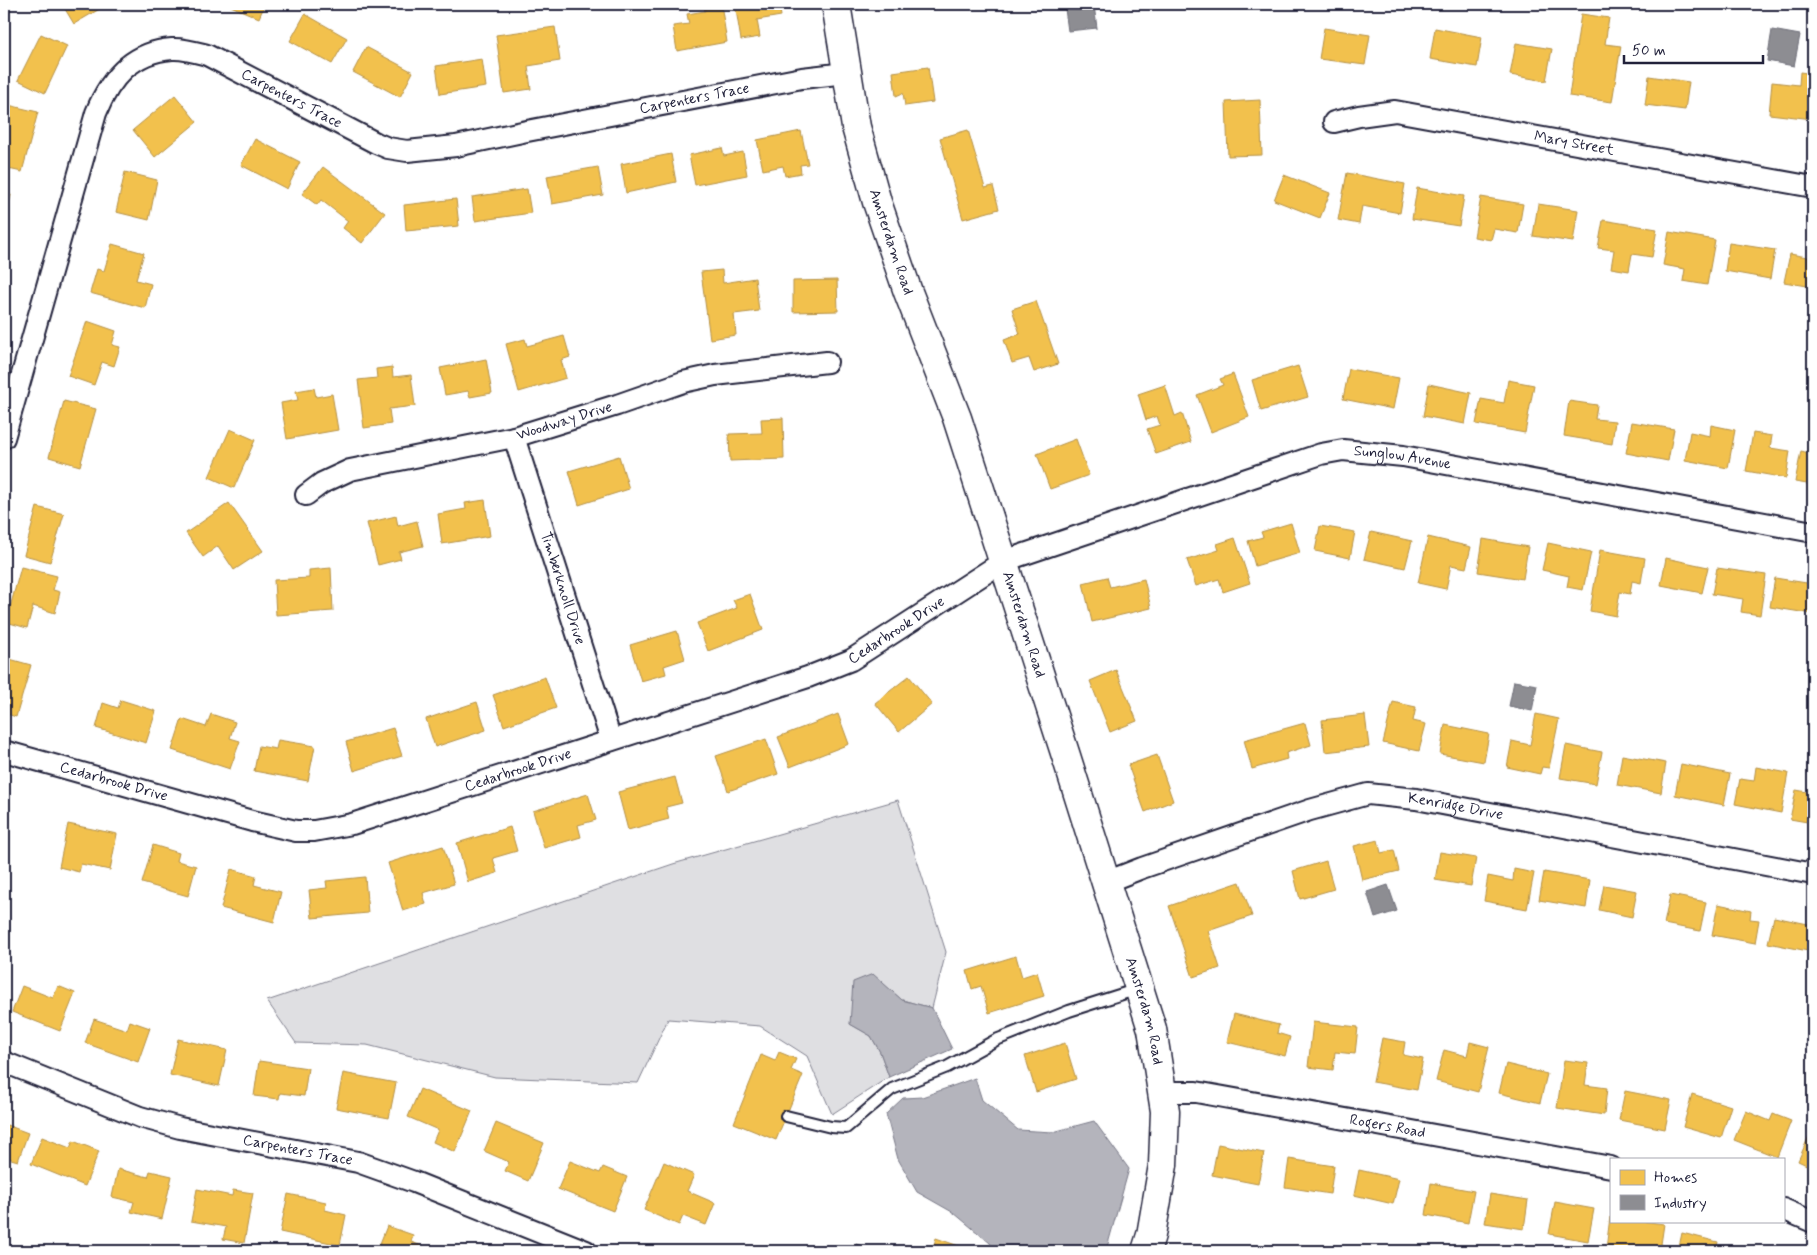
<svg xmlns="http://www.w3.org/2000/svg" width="1817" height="1255" font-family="Mynerve,sans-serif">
<rect width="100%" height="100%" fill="#fff"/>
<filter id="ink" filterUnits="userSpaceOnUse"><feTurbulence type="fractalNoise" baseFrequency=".02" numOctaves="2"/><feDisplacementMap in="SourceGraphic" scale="10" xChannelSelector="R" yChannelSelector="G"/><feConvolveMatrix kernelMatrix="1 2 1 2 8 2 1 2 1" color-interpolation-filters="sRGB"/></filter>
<g filter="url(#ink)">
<path fill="#dfdfe2" stroke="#80808e" d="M 898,800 L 946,952 L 932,1008 L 902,1000 L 873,975 L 850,1024 L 871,1036 L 880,1052 L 889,1077 L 832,1114 L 807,1056 L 760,1026 L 668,1019 L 638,1083 L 495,1077 L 367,1045 L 296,1043 L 267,1001 L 673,864 Z"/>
<path fill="#b4b4bc" stroke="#7a7a88" d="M 873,974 L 902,1000 L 932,1008 L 952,1049 L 889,1077 L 880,1052 L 871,1036 L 850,1024 L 853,982 Z
M 975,1078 L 982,1100 L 1018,1130 L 1053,1132 L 1094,1121 L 1129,1169 L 1106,1251 L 994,1251 L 990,1243 L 954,1213 L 917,1192 L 898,1159 L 886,1114 L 903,1098 L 922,1097 Z"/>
<path fill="#f2c14e" stroke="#b49148" d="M 62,4 L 108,4 L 74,24 Z
M 226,4 L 265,4 L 259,18 Z
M 704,4 L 721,4 L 727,42 L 677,51 L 673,26 L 689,24 L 687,14 L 705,11 Z
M 735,4 L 779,4 L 781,16 L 757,20 L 760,37 L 741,40 Z
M 305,14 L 347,38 L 332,64 L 290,41 Z
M 1581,14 L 1609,18 L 1605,44 L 1621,46 L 1612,102 L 1569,96 Z
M 555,27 L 560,61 L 528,66 L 531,89 L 504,93 L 496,35 Z
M 1324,28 L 1370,35 L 1365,65 L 1319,59 Z
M 1435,28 L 1482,37 L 1477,67 L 1430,59 Z
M 41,34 L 67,46 L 45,93 L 18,80 Z
M 1516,43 L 1552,49 L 1546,81 L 1510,75 Z
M 366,47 L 413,72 L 400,97 L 353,72 Z
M 482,59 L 486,87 L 440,94 L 436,66 Z
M 928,67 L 933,102 L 905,106 L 903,93 L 896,96 L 893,72 Z
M 1800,72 L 1813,74 L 1813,119 L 1769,114 L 1772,82 L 1799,85 Z
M 1649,76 L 1689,82 L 1685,110 L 1645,105 Z
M 175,95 L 197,122 L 155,157 L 133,130 Z
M 1260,100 L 1262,155 L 1228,156 L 1226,102 Z
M 4,104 L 38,112 L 22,172 L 4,168 Z
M 968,130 L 985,188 L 993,186 L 999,209 L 963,219 L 940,138 Z
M 801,131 L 808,164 L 800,165 L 801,173 L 785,176 L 783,166 L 763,170 L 757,140 Z
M 255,139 L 300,162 L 287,189 L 241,165 Z
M 722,148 L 724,156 L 743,152 L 747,175 L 695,185 L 689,155 Z
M 671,154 L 676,182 L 626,193 L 621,164 Z
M 323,167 L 385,213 L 362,243 L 343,228 L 348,221 L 321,200 L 317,205 L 302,194 Z
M 598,167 L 603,195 L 552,204 L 547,176 Z
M 125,172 L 157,180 L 149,220 L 116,212 Z
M 1347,173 L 1405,184 L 1400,213 L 1362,206 L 1359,224 L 1338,220 Z
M 1284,175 L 1330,193 L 1320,218 L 1274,200 Z
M 1417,188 L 1464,196 L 1459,226 L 1412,219 Z
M 527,189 L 531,213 L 475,221 L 472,197 Z
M 4,194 L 11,195 L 4,223 Z
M 1481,197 L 1523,204 L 1518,233 L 1494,229 L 1491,240 L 1474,237 Z
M 456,199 L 459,226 L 406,231 L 404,205 Z
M 1538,204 L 1578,210 L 1573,242 L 1533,236 Z
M 1603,220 L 1657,229 L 1652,257 L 1632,254 L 1629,271 L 1611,268 L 1614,250 L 1598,248 Z
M 1669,232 L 1715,240 L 1707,285 L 1683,281 L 1685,269 L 1663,265 Z
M 1729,243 L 1775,250 L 1770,279 L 1725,271 Z
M 112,244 L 144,253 L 136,280 L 151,284 L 145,308 L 90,293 L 97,269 L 104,271 Z
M 1790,254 L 1813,258 L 1813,287 L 1784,282 Z
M 722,270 L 723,283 L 755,278 L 759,311 L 734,314 L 736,335 L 710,339 L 701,272 Z
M 837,280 L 838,311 L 793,312 L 793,281 Z
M 1036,301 L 1058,364 L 1034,372 L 1029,358 L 1012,363 L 1004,340 L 1020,334 L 1012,309 Z
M 87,321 L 116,331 L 112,345 L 120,347 L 114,366 L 102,362 L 94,385 L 68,376 Z
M 564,336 L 570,357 L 561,360 L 566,378 L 519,392 L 506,344 L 525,339 L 527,346 Z
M 486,359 L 492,393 L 470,397 L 468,391 L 445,395 L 440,368 Z
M 1298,366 L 1308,397 L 1261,411 L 1252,380 Z
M 392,367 L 393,377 L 411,375 L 415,406 L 389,409 L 391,424 L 364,428 L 358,380 L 377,378 L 376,369 Z
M 1349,369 L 1399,378 L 1393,409 L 1343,399 Z
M 1233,374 L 1249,417 L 1211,432 L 1197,395 L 1223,385 L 1220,379 Z
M 1508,380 L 1534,385 L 1525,433 L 1476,424 L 1481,399 L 1504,403 Z
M 1429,384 L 1471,393 L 1465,424 L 1423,416 Z
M 1165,385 L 1175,416 L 1182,413 L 1191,442 L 1156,454 L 1147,429 L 1160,425 L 1157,416 L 1146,420 L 1138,394 Z
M 314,388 L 316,397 L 332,394 L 338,430 L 287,439 L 281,403 L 298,400 L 296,391 Z
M 64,401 L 96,409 L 80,466 L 49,457 Z
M 1569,401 L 1597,405 L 1595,419 L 1615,421 L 1612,444 L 1564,436 Z
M 783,418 L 784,459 L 730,461 L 729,434 L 762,433 L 761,419 Z
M 1632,422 L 1674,429 L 1668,461 L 1626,453 Z
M 1711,425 L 1735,430 L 1728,468 L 1685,460 L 1690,432 L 1710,436 Z
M 230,429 L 255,440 L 234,488 L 209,477 Z
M 1753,433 L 1772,436 L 1770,448 L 1790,451 L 1786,478 L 1746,471 Z
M 1076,439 L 1089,475 L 1050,489 L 1037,454 Z
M 1801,451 L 1813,454 L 1813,485 L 1795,482 Z
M 619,456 L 629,489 L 579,505 L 569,471 Z
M 485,500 L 490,536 L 442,544 L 438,514 L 466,509 L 465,503 Z
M 229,503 L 263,551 L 234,570 L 218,546 L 203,557 L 186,533 Z
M 37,507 L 64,514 L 50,562 L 24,555 Z
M 396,516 L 398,526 L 417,521 L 423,546 L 399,552 L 401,559 L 378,565 L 367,523 Z
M 1291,523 L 1300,553 L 1255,566 L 1248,541 L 1263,537 L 1261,532 Z
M 1320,526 L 1355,532 L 1350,558 L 1315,551 Z
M 1371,532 L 1412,541 L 1405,568 L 1364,559 Z
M 1428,537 L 1471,547 L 1466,568 L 1451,565 L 1446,589 L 1418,583 Z
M 1235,538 L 1250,583 L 1223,592 L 1219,579 L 1196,586 L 1187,560 L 1219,550 L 1217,544 Z
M 1483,539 L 1528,547 L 1523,579 L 1478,572 Z
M 1548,543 L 1591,552 L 1583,590 L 1567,587 L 1569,576 L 1542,570 Z
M 1600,550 L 1645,558 L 1641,583 L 1632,581 L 1630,594 L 1620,592 L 1616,616 L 1590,611 Z
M 1666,558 L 1708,567 L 1702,593 L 1661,585 Z
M 21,567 L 57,576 L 53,590 L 60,592 L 55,613 L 33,606 L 27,628 L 6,622 Z
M 331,568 L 333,611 L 276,615 L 274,580 L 309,578 L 309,570 Z
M 1717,568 L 1766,575 L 1760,615 L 1741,612 L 1743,599 L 1712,594 Z
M 1107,577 L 1110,587 L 1144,579 L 1151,608 L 1092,622 L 1083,583 Z
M 1775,578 L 1813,584 L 1813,614 L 1770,607 Z
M 750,594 L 763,630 L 708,651 L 697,623 L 737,608 L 733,600 Z
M 677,631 L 685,659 L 664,666 L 666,674 L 641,681 L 630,645 Z
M 6,658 L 31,665 L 16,717 L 4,713 L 4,664 Z
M 1116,670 L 1137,721 L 1110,732 L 1090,681 Z
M 909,676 L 932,704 L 899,732 L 875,703 Z
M 545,677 L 556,708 L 504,726 L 493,695 Z
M 121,700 L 156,711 L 146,743 L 96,728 L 103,703 L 118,708 Z
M 477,702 L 486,730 L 435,747 L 426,719 Z
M 1393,702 L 1416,707 L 1413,721 L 1426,724 L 1419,751 L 1383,743 Z
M 211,714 L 235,722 L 230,738 L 240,741 L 230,769 L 172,750 L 182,719 L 206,727 Z
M 838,714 L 849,744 L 790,767 L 778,737 Z
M 1536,714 L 1559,719 L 1549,768 L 1542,767 L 1540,774 L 1507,767 L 1512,741 L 1530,745 Z
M 1365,715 L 1369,747 L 1325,752 L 1322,720 Z
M 1305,723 L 1311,745 L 1286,753 L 1287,759 L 1252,769 L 1244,740 Z
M 1445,725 L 1489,734 L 1484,762 L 1440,754 Z
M 393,728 L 402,756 L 354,771 L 346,742 Z
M 766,739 L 778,774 L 728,791 L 716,756 Z
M 278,740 L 315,746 L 308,781 L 254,771 L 259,746 L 276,749 Z
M 1566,745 L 1602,752 L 1596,784 L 1560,778 Z
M 1157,755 L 1173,801 L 1145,812 L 1128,765 Z
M 1622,755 L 1666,763 L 1661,793 L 1617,785 Z
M 1681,764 L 1730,774 L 1724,805 L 1675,795 Z
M 1756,767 L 1788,773 L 1781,813 L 1735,804 L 1740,779 L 1754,781 Z
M 675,777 L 682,803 L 666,807 L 669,819 L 628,830 L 618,792 Z
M 1796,790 L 1813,793 L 1813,823 L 1790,819 Z
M 588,794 L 596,820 L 578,825 L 581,837 L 544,848 L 533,811 Z
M 68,824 L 117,834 L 110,870 L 81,864 L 79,872 L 59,867 Z
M 510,827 L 517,851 L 493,858 L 497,873 L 468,882 L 457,843 Z
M 1378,840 L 1381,853 L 1394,850 L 1399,871 L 1362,880 L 1354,846 Z
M 153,845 L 179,853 L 177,861 L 196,866 L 188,896 L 142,883 Z
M 443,846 L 454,884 L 423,893 L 426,904 L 403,911 L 388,863 Z
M 1440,852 L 1476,858 L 1471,886 L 1435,880 Z
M 1326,861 L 1334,889 L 1300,899 L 1293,871 Z
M 231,869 L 256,876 L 254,885 L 281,892 L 274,922 L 221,908 Z
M 1514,869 L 1534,873 L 1527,909 L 1484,901 L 1488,876 L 1513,881 Z
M 1544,872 L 1590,880 L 1586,908 L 1539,900 Z
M 365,877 L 368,913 L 312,918 L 309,890 L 327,888 L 326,881 Z
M 1240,882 L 1252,916 L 1208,931 L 1220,968 L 1193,977 L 1169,906 Z
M 1604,885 L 1637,891 L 1632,917 L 1599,910 Z
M 1670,895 L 1706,902 L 1700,931 L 1664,924 Z
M 1718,904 L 1751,911 L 1750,919 L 1759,920 L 1755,943 L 1712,935 Z
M 1774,917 L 1813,925 L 1813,952 L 1768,943 Z
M 1016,956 L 1022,977 L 1037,972 L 1044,996 L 989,1013 L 981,986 L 972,989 L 967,971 Z
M 22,986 L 53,998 L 58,986 L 75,993 L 60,1031 L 12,1012 Z
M 1234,1014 L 1279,1025 L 1277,1033 L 1290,1037 L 1285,1056 L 1227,1042 Z
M 94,1019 L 127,1030 L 130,1021 L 150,1028 L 138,1062 L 85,1043 Z
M 1313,1022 L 1358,1027 L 1355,1054 L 1335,1052 L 1333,1070 L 1308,1067 Z
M 1382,1038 L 1405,1042 L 1403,1055 L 1423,1059 L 1417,1090 L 1373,1082 Z
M 178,1039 L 227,1050 L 219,1086 L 170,1075 Z
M 1470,1042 L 1489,1047 L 1478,1092 L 1436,1081 L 1444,1050 L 1467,1056 Z
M 1065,1043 L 1076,1079 L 1036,1092 L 1025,1056 Z
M 779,1052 L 796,1059 L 791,1070 L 803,1075 L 776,1140 L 734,1123 L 761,1055 L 775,1061 Z
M 1564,1060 L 1588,1063 L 1585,1085 L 1607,1088 L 1604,1115 L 1557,1108 Z
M 259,1061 L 308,1068 L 304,1096 L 280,1093 L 279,1099 L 254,1096 Z
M 1506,1064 L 1547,1074 L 1540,1103 L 1499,1093 Z
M 343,1073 L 396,1083 L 389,1118 L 336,1108 Z
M 420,1089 L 472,1111 L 455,1152 L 433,1142 L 438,1130 L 408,1117 Z
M 1625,1091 L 1671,1100 L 1665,1129 L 1619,1120 Z
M 1692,1094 L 1731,1106 L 1721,1138 L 1683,1127 Z
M 1746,1111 L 1770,1121 L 1773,1114 L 1791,1121 L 1777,1157 L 1734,1140 Z
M 496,1123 L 544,1143 L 528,1181 L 505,1171 L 509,1162 L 484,1151 Z
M 4,1124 L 28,1133 L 18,1161 L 4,1157 Z
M 1809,1136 L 1813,1138 L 1813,1168 L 1798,1161 Z
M 42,1137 L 70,1148 L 73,1141 L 99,1151 L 85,1186 L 31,1164 Z
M 1218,1144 L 1264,1153 L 1258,1184 L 1212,1175 Z
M 1289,1159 L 1334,1166 L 1330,1194 L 1285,1187 Z
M 570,1161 L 600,1173 L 603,1167 L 627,1177 L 613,1211 L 558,1189 Z
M 664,1162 L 694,1175 L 687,1191 L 715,1203 L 706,1225 L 683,1216 L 679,1225 L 644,1210 Z
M 118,1169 L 148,1177 L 150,1171 L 172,1176 L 162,1219 L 131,1212 L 134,1202 L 112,1197 Z
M 1359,1170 L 1399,1179 L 1393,1204 L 1354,1195 Z
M 1431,1183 L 1474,1191 L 1468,1223 L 1426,1215 Z
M 197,1189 L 232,1196 L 233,1190 L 253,1193 L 244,1243 L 223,1239 L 226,1227 L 191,1221 Z
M 288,1194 L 326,1202 L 325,1210 L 346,1215 L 340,1245 L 280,1232 Z
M 1490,1194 L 1528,1200 L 1524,1229 L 1485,1223 Z
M 1555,1202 L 1594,1209 L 1588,1241 L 1549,1234 Z
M 1610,1217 L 1611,1221 L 1641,1221 L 1664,1224 L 1660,1251 L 1625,1251 L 1606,1249 Z
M 387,1226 L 413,1235 L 411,1242 L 436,1251 L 377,1251 Z
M 1682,1233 L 1718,1242 L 1716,1251 L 1678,1251 Z
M 936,1238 L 973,1251 L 932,1251 Z"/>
<path fill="#8d8d92" stroke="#6d6d78" d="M 1094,5 L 1097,28 L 1068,31 L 1065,9 Z
M 1772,30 L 1800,35 L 1794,66 L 1767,61 Z
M 1514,681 L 1537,685 L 1532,711 L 1509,706 Z
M 1388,885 L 1397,911 L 1375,918 L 1367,892 Z
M 856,1244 L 877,1251 L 854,1251 Z"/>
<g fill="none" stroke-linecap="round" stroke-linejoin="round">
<g stroke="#22223b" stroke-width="14">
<path id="lane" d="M 786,1116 L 831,1127 L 846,1128 L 892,1089 L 947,1067 L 996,1040 L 1069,1011 L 1138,989"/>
</g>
<g stroke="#22223b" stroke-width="24">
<g id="street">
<path id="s1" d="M 1334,122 L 1359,116 L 1395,111 L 1813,187"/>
<path id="s2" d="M 514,437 L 611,740"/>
<path id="s3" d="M 4,438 L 96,113 C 110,78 132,52 172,49 C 183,48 196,52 207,55 L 376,143 L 388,148 L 407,151 L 456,146 L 527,131 L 802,78 L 846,73"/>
<path id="s4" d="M 306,495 L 322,483 L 350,470 L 514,437 L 617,405 L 683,382 L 715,375 L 827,362"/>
<path id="s5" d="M 4,751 L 252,821 L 296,831 L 314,831 L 352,824 L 808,677 L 851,660 L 1004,561 L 1321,454 L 1343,450 L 1403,456 L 1813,532"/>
<path id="s6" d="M 1106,882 L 1142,868 L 1310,810 L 1368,794 L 1416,799 L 1813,874"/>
<path id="s7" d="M 4,1062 L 140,1117 L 180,1128 L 358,1162 L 414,1182 L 586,1251"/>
<path id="s8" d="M 1163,1095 L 1174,1092 L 1196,1092 L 1611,1167"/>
<path d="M 1783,1209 L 1813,1222"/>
</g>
</g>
<g stroke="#22223b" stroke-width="31">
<g id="secondary">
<path id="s9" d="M 836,4 L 856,127 L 877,202 L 908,292 L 957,418 L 1066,756 L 1152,1029 L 1165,1111 L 1163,1165 L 1151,1235 L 1146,1251"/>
</g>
</g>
<use href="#lane" stroke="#fff" stroke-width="10"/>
<use href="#street" stroke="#fff" stroke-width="20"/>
<use href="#secondary" stroke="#fff" stroke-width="28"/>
</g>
</g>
<g text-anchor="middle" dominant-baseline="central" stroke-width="5" stroke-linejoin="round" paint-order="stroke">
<g font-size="15" fill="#22223b" stroke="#fff">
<text stroke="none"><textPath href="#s3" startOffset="574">Carpenters Trace</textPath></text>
<text stroke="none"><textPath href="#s3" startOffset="994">Carpenters Trace</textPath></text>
<text stroke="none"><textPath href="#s1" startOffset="244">Mary Street</textPath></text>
<text stroke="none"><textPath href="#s9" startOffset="245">Amsterdam Road</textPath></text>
<text stroke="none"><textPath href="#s4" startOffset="271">Woodway Drive</textPath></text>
<text stroke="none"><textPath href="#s5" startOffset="1484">Sunglow Avenue</textPath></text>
<text stroke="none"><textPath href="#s2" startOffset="159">Timberknoll Drive</textPath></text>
<text stroke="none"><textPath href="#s9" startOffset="650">Amsterdam Road</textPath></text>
<text stroke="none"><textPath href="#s5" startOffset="939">Cedarbrook Drive</textPath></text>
<text stroke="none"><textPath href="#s5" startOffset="534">Cedarbrook Drive</textPath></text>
<text stroke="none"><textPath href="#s5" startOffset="114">Cedarbrook Drive</textPath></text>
<text stroke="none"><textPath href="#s6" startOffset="365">Kenridge Drive</textPath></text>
<text stroke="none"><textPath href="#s9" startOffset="1055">Amsterdam Road</textPath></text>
<text stroke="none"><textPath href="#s8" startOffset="228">Rogers Road</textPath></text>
<text stroke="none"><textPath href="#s7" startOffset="308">Carpenters Trace</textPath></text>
</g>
</g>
<rect width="1817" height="1255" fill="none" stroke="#fff" stroke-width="20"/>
<rect x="10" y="10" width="1797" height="1235" fill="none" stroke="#22223b" stroke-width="2" filter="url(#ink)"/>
<rect x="1610" y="1158" width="175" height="65" fill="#ffffff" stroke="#a7a7b1"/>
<rect x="1620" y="1170" width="25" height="15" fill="#f2c14e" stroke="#a7a7b1"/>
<text x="1654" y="1182" font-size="15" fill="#22223b">Homes</text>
<rect x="1620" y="1195" width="25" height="15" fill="#8d8d92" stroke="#a7a7b1"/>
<text x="1654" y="1208" font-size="15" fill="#22223b">Industry</text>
<path d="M1624 55v8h139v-8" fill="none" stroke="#22223b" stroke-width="2.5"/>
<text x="1632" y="55" font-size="15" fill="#22223b" stroke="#ffffff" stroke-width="4" paint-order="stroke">50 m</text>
</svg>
